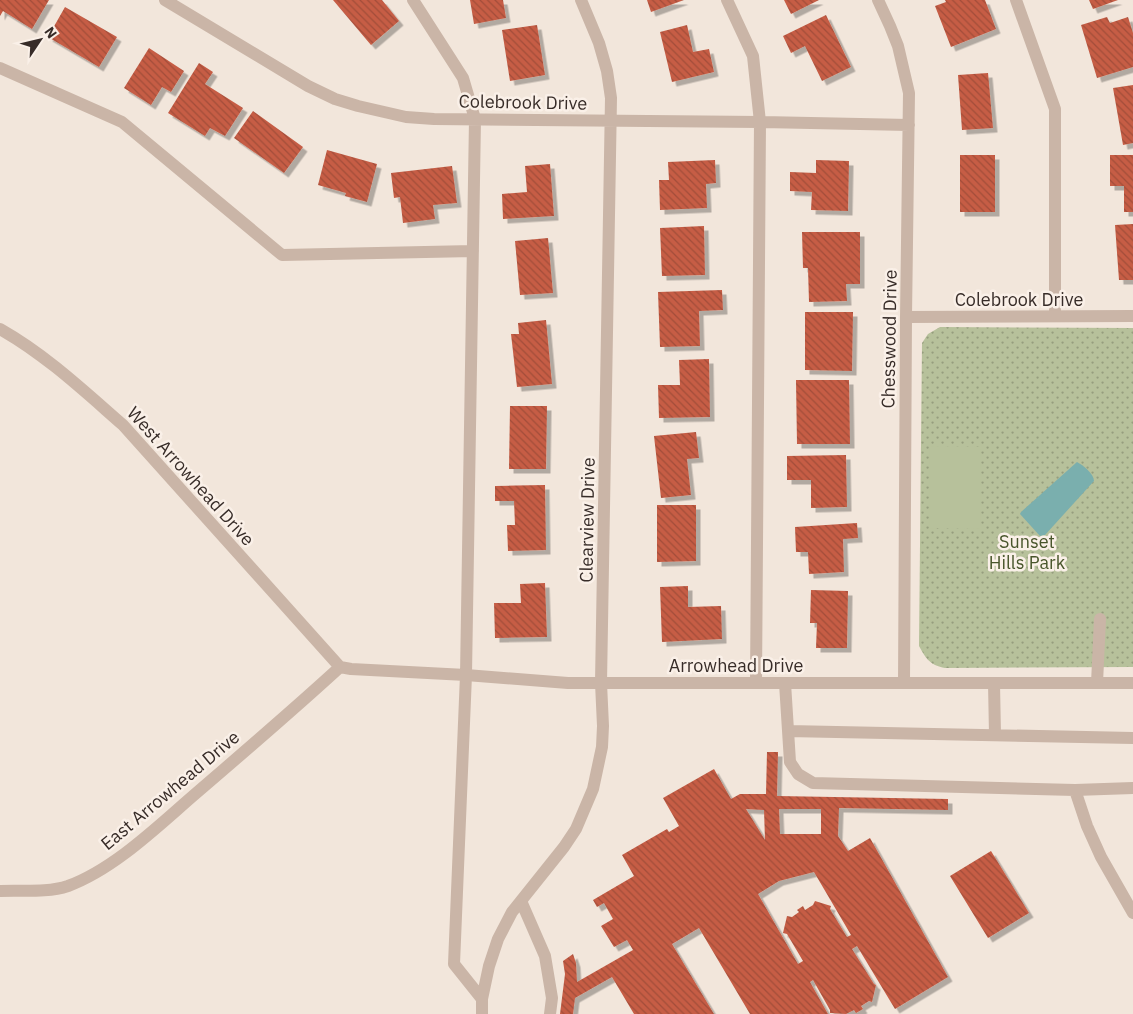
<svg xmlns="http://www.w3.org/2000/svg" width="1133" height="1014" font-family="'IBM Plex Sans',sans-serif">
<defs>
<pattern id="park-dots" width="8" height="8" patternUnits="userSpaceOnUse" patternTransform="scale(1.25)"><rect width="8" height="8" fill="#b7c19b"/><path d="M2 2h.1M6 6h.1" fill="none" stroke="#969d7e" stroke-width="1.8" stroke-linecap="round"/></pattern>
<pattern id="building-back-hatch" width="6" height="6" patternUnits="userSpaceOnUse" patternTransform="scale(1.25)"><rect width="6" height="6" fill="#c65d45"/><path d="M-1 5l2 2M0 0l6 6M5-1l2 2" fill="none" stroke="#a24d3a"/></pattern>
<filter id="shadow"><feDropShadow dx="4.5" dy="4.5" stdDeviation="0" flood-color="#0004"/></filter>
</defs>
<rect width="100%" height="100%" fill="#f2e6db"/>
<path fill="url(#park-dots)" d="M 940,327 L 1133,328 L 1133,667 L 945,668 C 930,665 926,659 919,646 L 922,343 L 928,334 Z"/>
<path fill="#b7c19b" d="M 930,446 L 981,447 L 980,529 L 929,528 Z"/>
<path fill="#7aafae" d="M 1077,462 C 1083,465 1094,474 1094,481 L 1045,535 L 1040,536 L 1020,514 L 1021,512 Z"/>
<path fill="url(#building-back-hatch)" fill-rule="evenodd" filter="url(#shadow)" d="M 0,0 L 49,0 L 32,29 L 3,11 L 0,16 Z
M 333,0 L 382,0 L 399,21 L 371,45 Z
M 470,0 L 503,0 L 506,18 L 474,24 Z
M 647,0 L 684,0 L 651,12 Z
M 784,0 L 819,0 L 791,14 Z
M 945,0 L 985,0 L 996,29 L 951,47 L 935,6 L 946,2 Z
M 1089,0 L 1118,0 L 1093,9 Z
M 65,7 L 117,37 L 99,67 L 48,37 Z
M 826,15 L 851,67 L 822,81 L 805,46 L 791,53 L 783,36 Z
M 1107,17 L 1110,23 L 1128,17 L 1133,33 L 1133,67 L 1097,78 L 1081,25 Z
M 537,25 L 545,75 L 510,81 L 502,30 Z
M 687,25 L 693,52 L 709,49 L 714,72 L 672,82 L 660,32 Z
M 149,48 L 184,71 L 171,92 L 162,87 L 151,105 L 124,88 Z
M 199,63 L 213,72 L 205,84 L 243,108 L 225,136 L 210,128 L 205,136 L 168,113 Z
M 988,73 L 993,128 L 962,130 L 958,75 Z
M 1133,85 L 1133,143 L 1123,145 L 1113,88 Z
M 253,111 L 303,147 L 284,173 L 234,138 Z
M 327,150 L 377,164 L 367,202 L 345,196 L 346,193 L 318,185 Z
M 960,155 L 995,155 L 995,212 L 960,212 Z
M 1110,155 L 1133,155 L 1133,212 L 1124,212 L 1124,186 L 1110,186 Z
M 715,160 L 716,183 L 706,184 L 707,208 L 660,210 L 659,180 L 669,180 L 668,162 Z
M 816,160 L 849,161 L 848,211 L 811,210 L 812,192 L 790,191 L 790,172 L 816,173 Z
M 550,164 L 554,216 L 503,219 L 502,194 L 527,192 L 525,166 Z
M 452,166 L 457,203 L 433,205 L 435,219 L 403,223 L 400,197 L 394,198 L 391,173 Z
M 1133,224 L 1133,280 L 1119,280 L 1115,225 Z
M 704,226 L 705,275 L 662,276 L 660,228 Z
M 802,232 L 860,232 L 860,284 L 846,284 L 847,301 L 809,302 L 808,268 L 803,268 Z
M 548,238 L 553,293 L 520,295 L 515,241 Z
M 722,290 L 723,310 L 699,311 L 700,346 L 660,347 L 658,292 Z
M 805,312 L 853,312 L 852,371 L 805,370 Z
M 546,320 L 552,384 L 517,387 L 511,334 L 519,334 L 518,323 Z
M 709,359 L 710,417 L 659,418 L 658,385 L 680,385 L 679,360 Z
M 796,380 L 849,380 L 850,444 L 797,444 Z
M 510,406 L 547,406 L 546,469 L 509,469 Z
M 696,432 L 699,458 L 687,459 L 691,495 L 661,498 L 654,436 Z
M 846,455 L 847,507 L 811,508 L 811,480 L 787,480 L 787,456 Z
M 545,485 L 546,550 L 508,551 L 507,525 L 515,525 L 514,501 L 495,501 L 495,486 Z
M 657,505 L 696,505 L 696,561 L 657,562 Z
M 857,523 L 858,538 L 843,539 L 844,572 L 809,574 L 808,552 L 796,552 L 795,527 Z
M 545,583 L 547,637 L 495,638 L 494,603 L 521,603 L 520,584 Z
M 688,586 L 688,607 L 721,606 L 722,639 L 662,642 L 660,587 Z
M 811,590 L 848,591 L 847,648 L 816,648 L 817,623 L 810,623 Z
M 767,752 L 778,752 L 777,796 L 948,799 L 948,810 L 839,808 L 838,836 L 848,851 L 870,838 L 948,977 L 895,1009 L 857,946 L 852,949 L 874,984 L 876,985 L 872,1002 L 869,1001 L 861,1006 L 863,1009 L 856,1013 L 854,1010 L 846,1014 L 830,1013 L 830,1010 L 813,980 L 810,982 L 828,1014 L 750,1014 L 699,928 L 672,944 L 714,1014 L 634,1014 L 612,977 L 575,998 L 573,1014 L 560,1014 L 565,974 L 563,961 L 573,954 L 576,963 L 577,982 L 633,950 L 627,940 L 614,947 L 601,926 L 613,919 L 604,903 L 597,907 L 593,900 L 634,876 L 622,855 L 667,829 L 669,832 L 679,826 L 663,798 L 714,769 L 731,799 L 740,794 L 766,794 ZM 746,809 L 764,810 L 765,840 ZM 779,809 L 821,809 L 821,834 L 780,834 ZM 814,872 L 851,935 L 847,937 L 830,909 L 831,906 L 815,901 L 813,905 L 805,910 L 803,906 L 797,910 L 799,912 L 792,917 L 787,916 L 783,933 L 787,934 L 803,961 L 798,964 L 758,894 L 779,881 Z
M 991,851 L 1029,913 L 988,938 L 950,876 Z"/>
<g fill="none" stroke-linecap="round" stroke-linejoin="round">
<path stroke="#cab5a7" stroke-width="12" d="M 165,0 L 308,86 L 335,99 L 358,106 L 406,117 L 434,119 L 760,122 L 909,125
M 413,0 L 463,78 L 475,119 L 466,675 L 454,964 L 482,999
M 727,0 L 753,56 L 760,122 L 756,683
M 878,0 L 890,26 L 898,46 L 909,93 L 906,317 L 904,683
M 1016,0 L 1055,109 L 1055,316
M 0,68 L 122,122 L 282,255 L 473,251
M 906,317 L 1133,316
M 0,329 C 46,355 84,391 123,425 L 340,667
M 340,667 L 351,669 L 466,675 L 568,683 L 1133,683
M 785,683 L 790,762 L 798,774 L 813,783 L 1075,790 L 1133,788
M 994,683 L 995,735
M 1097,683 L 1100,619
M 788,731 L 1133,738
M 1075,790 L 1087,826 L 1101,857 L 1133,913
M 0,891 C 22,890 47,893 68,886 C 114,869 157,827 194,795 C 243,753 292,711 340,667
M 521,901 L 545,956 L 552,998 L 550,1014
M 482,1014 L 482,999 L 489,966 L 498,939 L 512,912 L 564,847 L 576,829 L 593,789 L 602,747 L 603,726 L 601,683 L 611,98 L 607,71 L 599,43 L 581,0"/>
</g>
<g text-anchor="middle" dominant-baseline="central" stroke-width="5" stroke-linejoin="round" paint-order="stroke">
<g font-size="18" fill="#372c28" stroke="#faf0e8">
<text transform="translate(523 102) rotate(1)">Colebrook Drive</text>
<text x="1019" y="299">Colebrook Drive</text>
<text transform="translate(889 339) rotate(-89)">Chesswood Drive</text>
<text transform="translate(191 476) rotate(48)">West Arrowhead Drive</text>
<text transform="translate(587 520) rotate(-89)">Clearview Drive</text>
<text x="736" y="665">Arrowhead Drive</text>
<text transform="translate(170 790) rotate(-40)">East Arrowhead Drive</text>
</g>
<g font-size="18" fill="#48552b" stroke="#faf0e8">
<text x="1027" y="541">Sunset<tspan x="1027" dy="21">Hills Park</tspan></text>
</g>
</g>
<g transform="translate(40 40) rotate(55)" stroke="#faf0e8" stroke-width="4" paint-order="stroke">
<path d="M0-4L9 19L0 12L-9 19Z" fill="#372c28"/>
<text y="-8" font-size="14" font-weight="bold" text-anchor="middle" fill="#372c28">N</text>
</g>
</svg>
